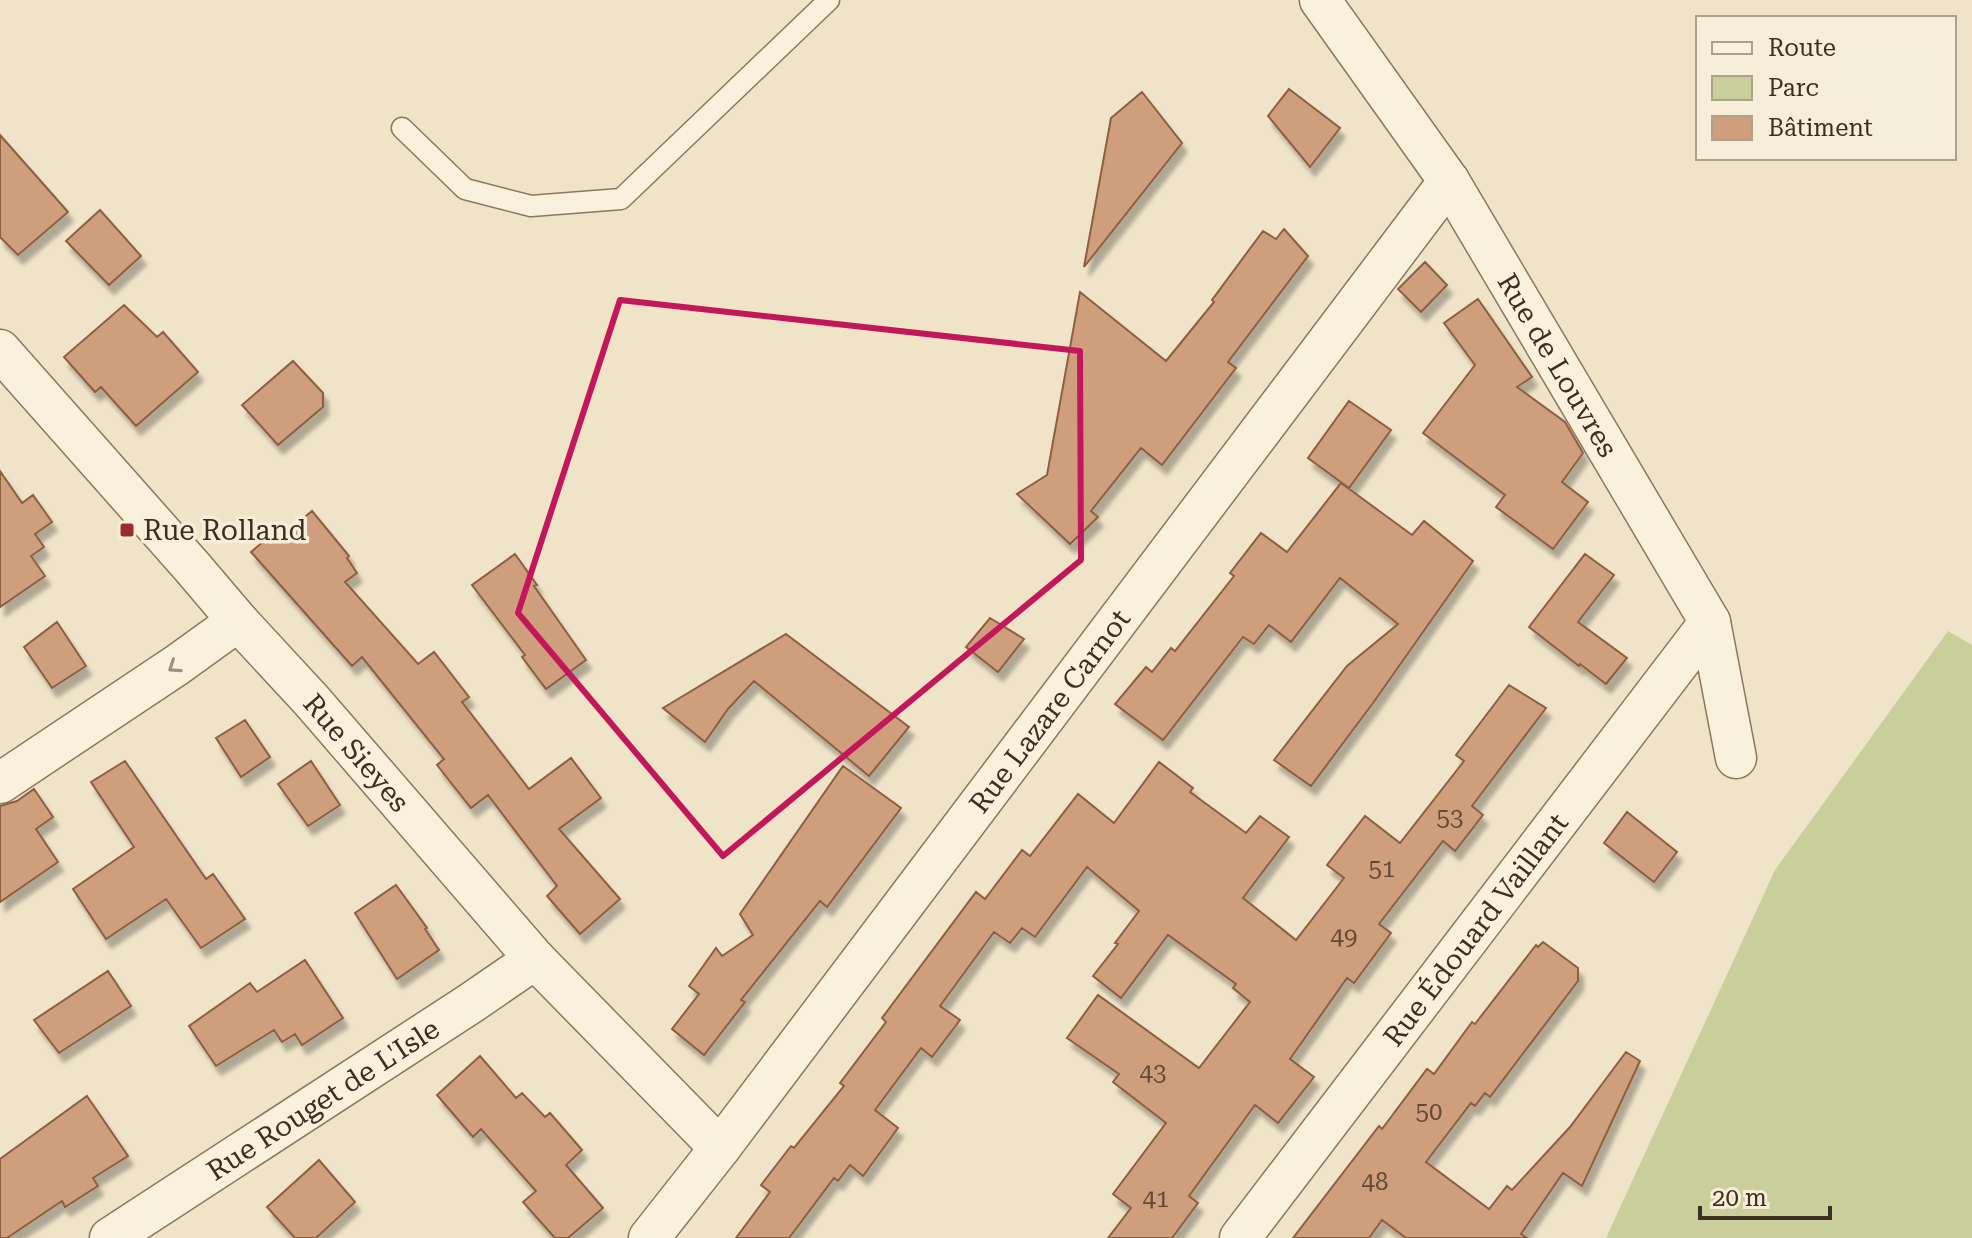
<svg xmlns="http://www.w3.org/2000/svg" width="1972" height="1238" font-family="'Roboto Serif',serif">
<defs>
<filter id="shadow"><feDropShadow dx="5" dy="9" stdDeviation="2" flood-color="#0004"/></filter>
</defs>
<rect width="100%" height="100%" fill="#f0e4c8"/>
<path fill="#c9cf9b" d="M 1948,631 L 1972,645 L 1972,1238 L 1606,1238 L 1775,870 Z"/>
<path fill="#cf9f7d" stroke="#8d5f41" stroke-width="2" filter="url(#shadow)" d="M 1289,89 L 1340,128 L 1310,167 L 1268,116 Z
M 1142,92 L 1182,143 L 1084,267 L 1111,118 Z
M 0,135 L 68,212 L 18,255 L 0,237 Z
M 100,210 L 141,256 L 109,285 L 66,241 Z
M 1284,229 L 1308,256 L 1228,362 L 1236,368 L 1162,465 L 1141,448 L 1091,511 L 1098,517 L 1070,544 L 1017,494 L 1047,475 L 1080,292 L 1166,361 L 1214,302 L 1212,300 L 1263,231 L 1276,239 Z
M 1425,262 L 1447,285 L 1421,312 L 1398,289 Z
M 1478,299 L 1532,377 L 1517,387 L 1565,422 L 1583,453 L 1562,482 L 1588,502 L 1553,549 L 1496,507 L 1505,495 L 1423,433 L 1475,365 L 1444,323 Z
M 124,305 L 157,337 L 163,332 L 198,372 L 136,426 L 101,387 L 95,392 L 64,357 Z
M 293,361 L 323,393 L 323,407 L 278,445 L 242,405 Z
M 1349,401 L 1391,430 L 1349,488 L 1308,458 Z
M 0,471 L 22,503 L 33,495 L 52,522 L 35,534 L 44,547 L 31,556 L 45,576 L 0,607 Z
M 1341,483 L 1412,535 L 1424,521 L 1473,561 L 1373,703 L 1311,786 L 1274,760 L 1347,666 L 1398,624 L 1340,578 L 1291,642 L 1269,625 L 1254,644 L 1243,637 L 1163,740 L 1115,704 L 1146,667 L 1152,672 L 1171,648 L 1175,651 L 1234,576 L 1230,573 L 1261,533 L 1287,552 Z
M 312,511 L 349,556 L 347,558 L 357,573 L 345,582 L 418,664 L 434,652 L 469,697 L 462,702 L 529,789 L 571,758 L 601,798 L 559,829 L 620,899 L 580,934 L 547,896 L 557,886 L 488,795 L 471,808 L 437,765 L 444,759 L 362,657 L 352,666 L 251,552 L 283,525 L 288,531 Z
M 515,554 L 537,585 L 534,586 L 586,660 L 546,689 L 522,657 L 525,655 L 472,585 Z
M 1585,554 L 1614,575 L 1578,622 L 1627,658 L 1606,684 L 1580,664 L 1579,666 L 1529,627 Z
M 990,618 L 1024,639 L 998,672 L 966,647 Z
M 57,622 L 86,666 L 52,688 L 24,647 Z
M 786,634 L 909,727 L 869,776 L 754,681 L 728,709 L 705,742 L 663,708 Z
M 1509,685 L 1546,708 L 1472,806 L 1483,815 L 1455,851 L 1443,841 L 1379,924 L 1391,933 L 1354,983 L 1347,978 L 1290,1059 L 1314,1077 L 1278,1123 L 1255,1105 L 1189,1196 L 1198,1203 L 1172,1238 L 1108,1238 L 1131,1208 L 1113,1194 L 1166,1123 L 1113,1082 L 1119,1074 L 1067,1038 L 1098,995 L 1199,1068 L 1250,1002 L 1233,988 L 1236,984 L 1168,935 L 1121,998 L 1093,976 L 1118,944 L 1115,943 L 1139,911 L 1087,867 L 1035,937 L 1022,928 L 1010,943 L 994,932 L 940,1006 L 960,1020 L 932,1057 L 921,1048 L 875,1110 L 898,1128 L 863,1176 L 850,1165 L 838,1181 L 834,1178 L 789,1238 L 736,1238 L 770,1192 L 761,1185 L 791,1146 L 794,1148 L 844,1086 L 840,1083 L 886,1022 L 882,1018 L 976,892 L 985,899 L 1022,850 L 1030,856 L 1078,794 L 1114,823 L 1159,762 L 1193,788 L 1190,792 L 1246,833 L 1260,816 L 1289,837 L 1243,898 L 1296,940 L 1344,878 L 1327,865 L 1365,816 L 1400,843 L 1464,761 L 1456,755 Z
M 245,720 L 270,757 L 241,777 L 216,738 Z
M 125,761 L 206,879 L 213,874 L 245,919 L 201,948 L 166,899 L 106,939 L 73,889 L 134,847 L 91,782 Z
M 311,761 L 340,805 L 308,826 L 278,784 Z
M 843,766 L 901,808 L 827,907 L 820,901 L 741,1000 L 745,1002 L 704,1055 L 672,1029 L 699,994 L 689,986 L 716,948 L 722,956 L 753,935 L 740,914 Z
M 34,789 L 53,817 L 36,829 L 58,862 L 0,902 L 0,806 L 17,801 Z
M 1627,812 L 1677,852 L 1654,882 L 1604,843 Z
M 396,885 L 427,928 L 425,929 L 439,950 L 397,979 L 355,913 Z
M 1543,942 L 1578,968 L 1578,981 L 1490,1097 L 1485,1093 L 1475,1106 L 1471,1103 L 1426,1162 L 1489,1209 L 1507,1186 L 1512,1190 L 1570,1127 L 1626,1052 L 1640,1061 L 1582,1186 L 1563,1173 L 1521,1234 L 1527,1238 L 1406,1238 L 1382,1220 L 1369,1238 L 1293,1238 L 1379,1126 L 1382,1129 L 1427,1069 L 1434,1074 L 1472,1022 L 1475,1024 L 1536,945 L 1538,947 Z
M 305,960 L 343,1018 L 302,1045 L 295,1034 L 282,1042 L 274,1030 L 216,1066 L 189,1026 L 250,983 L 257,992 Z
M 108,971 L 131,1006 L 59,1053 L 34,1020 Z
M 480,1056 L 516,1098 L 522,1093 L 545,1117 L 550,1113 L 582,1150 L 566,1165 L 603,1208 L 568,1238 L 555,1238 L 523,1202 L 536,1191 L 481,1129 L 473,1137 L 437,1095 Z
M 87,1096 L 128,1156 L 93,1178 L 98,1186 L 65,1207 L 62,1201 L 7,1238 L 0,1238 L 0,1159 Z
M 319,1160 L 355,1202 L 316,1238 L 295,1238 L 267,1207 Z"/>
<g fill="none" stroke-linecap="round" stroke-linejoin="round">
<g stroke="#8d765c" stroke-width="23">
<path id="service" d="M 402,128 L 465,189 L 531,206 L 621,199 L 829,0"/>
</g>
<g stroke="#8d765c" stroke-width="43">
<g id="minor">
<path id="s1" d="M 1320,0 L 1449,181 L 1710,622 L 1736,758"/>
<path id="s2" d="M 0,350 L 193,568 L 238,621 L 312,701 L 535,959 L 720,1148"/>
<path d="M 0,783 L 177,665 L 238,621"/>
<path id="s3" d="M 110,1238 L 471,1003 L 535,959"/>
<path id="s4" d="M 649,1238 L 720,1148 L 1449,181"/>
<path id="s5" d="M 1240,1238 L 1710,622"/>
</g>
</g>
<use href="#service" stroke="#faf1dc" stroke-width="20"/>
<use href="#minor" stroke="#faf1dc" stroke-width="40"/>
</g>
<defs><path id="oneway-chevron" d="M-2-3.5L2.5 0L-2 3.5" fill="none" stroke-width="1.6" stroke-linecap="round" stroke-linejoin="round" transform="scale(2)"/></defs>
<use stroke="#9c907e" href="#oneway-chevron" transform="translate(174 667) rotate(146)"/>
<path fill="none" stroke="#c2185b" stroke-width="6" stroke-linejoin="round" d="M 620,300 L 1080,351 L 1081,560 L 723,856 L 518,613 Z"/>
<rect fill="#9e2a2b" stroke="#f7eed8" stroke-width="3" x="119" y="522" width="16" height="16" rx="4"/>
<g text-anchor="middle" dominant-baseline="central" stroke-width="7" stroke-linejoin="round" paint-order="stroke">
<g font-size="24" fill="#624a37">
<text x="1450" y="818">53</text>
<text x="1382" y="869">51</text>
<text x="1344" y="937">49</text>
<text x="1153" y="1073">43</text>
<text x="1429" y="1112">50</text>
<text x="1375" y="1182">48</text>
<text x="1156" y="1199">41</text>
</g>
<g font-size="28" fill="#3d2e20" stroke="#f7eed8">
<text stroke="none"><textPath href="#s1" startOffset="436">Rue de Louvres</textPath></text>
<text stroke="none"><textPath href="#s4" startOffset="662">Rue Lazare Carnot</textPath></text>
<text stroke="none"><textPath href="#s2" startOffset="538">Rue Sieyes</textPath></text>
<text stroke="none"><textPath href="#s5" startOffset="388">Rue Édouard Vaillant</textPath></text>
<text stroke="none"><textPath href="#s3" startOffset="254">Rue Rouget de L'Isle</textPath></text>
</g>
<g font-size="28" fill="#3d2e20" stroke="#f7eed8" text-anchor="start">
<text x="143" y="530">Rue Rolland</text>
</g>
</g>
<rect x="1696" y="16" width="260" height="144" fill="#f7eed8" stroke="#ada18e" stroke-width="2"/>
<rect x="1712" y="42" width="40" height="12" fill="#faf1dc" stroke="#ada18e" stroke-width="2"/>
<text x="1768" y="56" font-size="24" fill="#3d2e20">Route</text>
<rect x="1712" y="76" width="40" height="24" fill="#c9cf9b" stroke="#ada18e" stroke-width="2"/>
<text x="1768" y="96" font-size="24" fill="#3d2e20">Parc</text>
<rect x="1712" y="116" width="40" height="24" fill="#cf9f7d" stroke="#ada18e" stroke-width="2"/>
<text x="1768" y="136" font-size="24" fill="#3d2e20">Bâtiment</text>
<path d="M1700 1206v12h130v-12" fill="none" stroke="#3d2e20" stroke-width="4"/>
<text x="1712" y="1206" font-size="24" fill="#3d2e20" stroke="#f7eed8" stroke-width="6" paint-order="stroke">20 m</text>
</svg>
